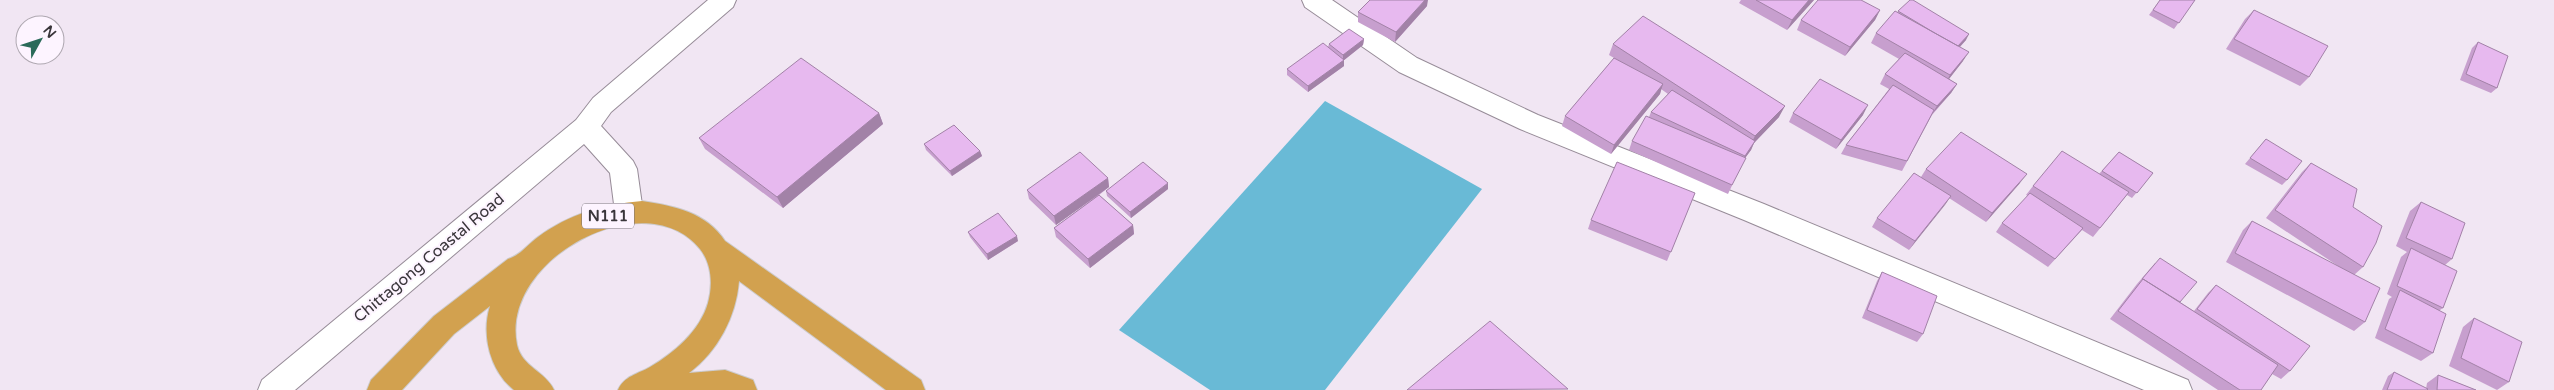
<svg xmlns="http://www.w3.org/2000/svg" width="2554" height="390" font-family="'Varela Round',sans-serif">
<rect width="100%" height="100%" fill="#f1e6f3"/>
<path fill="#69bad6" d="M 1325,101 L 1482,189 L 1325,390 L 1210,390 L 1119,330 Z"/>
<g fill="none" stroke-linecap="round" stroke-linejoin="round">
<g stroke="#978c98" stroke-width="2">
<path id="minor" d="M 708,0 L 736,0 L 733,7 L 611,112 L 601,126 L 633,161 L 637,169 L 643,212 L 639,220 L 629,223 L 619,220 L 615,212 L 610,173 L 584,144 L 295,390 L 258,390 L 262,380 L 576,120 L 593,98 Z
M 1302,0 L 1332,0 L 1417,58 L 1538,115 L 1764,204 L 2188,380 L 2192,390 L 2144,390 L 1744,220 L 1520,129 L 1399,72 L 1305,7 Z"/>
</g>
<g stroke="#cccbcc" stroke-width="2">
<path id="highway" d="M 642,201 C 674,206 706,212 725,241 L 921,380 L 925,390 L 886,390 L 739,281 C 736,317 718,351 689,373 L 725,370 L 753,380 L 757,390 L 618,390 C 624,376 638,374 650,367 C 674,353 700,331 708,303 C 713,285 712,264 700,249 C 646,181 499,259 517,345 C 522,367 545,371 554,390 L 514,390 C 490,371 481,335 490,306 L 454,334 L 402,390 L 367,390 L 371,380 L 434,316 L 508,259 C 521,255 527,245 538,237 C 569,214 604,204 642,201 Z"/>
</g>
<use href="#minor" fill="#fff" fill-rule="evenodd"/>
<use href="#highway" fill="#d2a14f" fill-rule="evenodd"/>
</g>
<path fill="#c79fce" d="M 1741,0 L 1814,0 L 1787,30 L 1739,3 Z
M 2160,0 L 2195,0 L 2174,29 L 2149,15 Z
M 1427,6 L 1395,42 L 1358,22 L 1358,12 Z
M 1880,10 L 1875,20 L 1845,56 L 1797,30 L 1801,20 Z
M 2254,10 L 2309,77 L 2300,86 L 2226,49 L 2245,19 Z
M 1898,11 L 1966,40 L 1960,47 L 1963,61 L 1949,79 L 1957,84 L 1951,93 L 1932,115 L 1902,171 L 1841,154 L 1846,145 L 1889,89 L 1880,84 L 1885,74 L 1899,59 L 1871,43 L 1876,33 L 1897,13 Z
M 1364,39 L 1363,45 L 1344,60 L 1344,66 L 1308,92 L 1287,75 L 1287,69 L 1328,47 L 1329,44 Z
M 2478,42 L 2497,88 L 2491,93 L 2460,80 L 2472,48 Z
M 1613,44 L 1779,117 L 1754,143 L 1751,150 L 1745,158 L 1728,194 L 1629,150 L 1632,141 L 1649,117 L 1651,112 L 1668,94 L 1661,89 L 1660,94 L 1611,154 L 1562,126 L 1565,116 L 1614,58 L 1609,55 Z
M 879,113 L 883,124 L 783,208 L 705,149 L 699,138 Z
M 1793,113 L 1863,115 L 1836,149 L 1789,122 Z
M 2266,139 L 2287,180 L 2282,185 L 2245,164 Z
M 924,144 L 980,151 L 982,156 L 952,176 L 926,150 Z
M 2119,152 L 2153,173 L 2132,198 L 2127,195 L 2093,237 L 2082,230 L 2048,267 L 1996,232 L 2002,223 L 2028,196 L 2026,195 L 2033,186 L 2099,174 Z
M 2311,163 L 2353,207 L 2363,267 L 2354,275 L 2365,322 L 2354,331 L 2226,262 L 2243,230 L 2252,221 L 2344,270 L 2266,218 L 2302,172 Z
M 1926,169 L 2020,183 L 1986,222 L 1949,198 L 1909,250 L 1872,227 L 1877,218 L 1921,177 Z
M 1108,178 L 1109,187 L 1099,195 L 1133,225 L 1134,234 L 1090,268 L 1056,237 L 1054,228 L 1094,198 L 1056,225 L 1029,199 L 1027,190 Z
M 1168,189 L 1131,218 L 1107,196 L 1106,191 Z
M 1695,193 L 1667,261 L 1588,229 L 1591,220 Z
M 2421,202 L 2452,259 L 2445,265 L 2443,308 L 2440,310 L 2433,353 L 2421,361 L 2375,338 L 2389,299 L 2392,297 L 2387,294 L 2401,257 L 2407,252 L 2396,246 L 2410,211 Z
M 968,232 L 1018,241 L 988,260 L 970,237 Z
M 2155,263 L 2180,302 L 2194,311 L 2208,293 L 2216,285 L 2290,371 L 2281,379 L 2272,374 L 2261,390 L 2218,390 L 2110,319 L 2137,284 Z
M 1882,272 L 1923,334 L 1917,342 L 1862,318 L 1877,281 Z
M 2474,318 L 2509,382 L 2497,390 L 2449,366 L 2463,327 Z
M 2394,372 L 2426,389 L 2427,383 L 2438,375 L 2476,390 L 2382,390 L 2388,376 Z"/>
<path fill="#a282a7" d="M 1425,0 L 1428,0 L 1427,6 L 1395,42 L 1396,32 Z
M 1809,0 L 1814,0 L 1787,30 L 1792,20 Z
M 1880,10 L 1875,20 L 1845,56 L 1850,47 Z
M 1969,34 L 1966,40 L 1954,53 L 1957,47 Z
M 1364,39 L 1363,45 L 1343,61 L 1343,55 Z
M 1969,52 L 1963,61 L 1945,84 L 1950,75 Z
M 1344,60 L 1344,66 L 1308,92 L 1308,86 Z
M 1663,84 L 1660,94 L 1611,154 L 1614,145 Z
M 1957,84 L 1951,93 L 1931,115 L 1937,106 Z
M 1868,105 L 1863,115 L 1836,149 L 1841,140 Z
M 1785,106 L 1779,117 L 1754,143 L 1751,150 L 1740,165 L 1755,136 Z
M 879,113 L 883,124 L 783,208 L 777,197 Z
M 980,151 L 982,156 L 952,176 L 950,171 Z
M 2027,174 L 2020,183 L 1986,222 L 1992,213 Z
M 1108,178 L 1109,187 L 1056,225 L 1054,216 Z
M 1168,183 L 1168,189 L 1131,218 L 1130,212 Z
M 1951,196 L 1945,205 L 1909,250 L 1915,241 Z
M 1133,225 L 1134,234 L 1090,268 L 1088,259 Z
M 1017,236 L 1018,241 L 988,260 L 987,254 Z"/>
<path fill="#e7b9ef" stroke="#a282a7" d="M 1370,0 L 1425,0 L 1396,32 L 1358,12 Z
M 1756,0 L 1809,0 L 1792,20 Z
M 1818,0 L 1861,0 L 1880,10 L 1850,47 L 1801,20 Z
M 1910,0 L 1913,0 L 1969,34 L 1958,46 L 1933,32 L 1898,11 Z
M 2160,0 L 2195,0 L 2179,23 L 2153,10 Z
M 2254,10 L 2328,46 L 2309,77 L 2234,39 Z
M 1895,11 L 1969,52 L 1950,75 L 1876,33 Z
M 1643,16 L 1785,106 L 1755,136 L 1613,44 Z
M 1349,29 L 1364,39 L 1343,55 L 1329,44 Z
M 2478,42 L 2508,56 L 2497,88 L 2466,74 Z
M 1323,43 L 1344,60 L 1308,86 L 1287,69 Z
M 1905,53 L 1957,84 L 1937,106 L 1885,74 Z
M 801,58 L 879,113 L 777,197 L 699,138 Z
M 1614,58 L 1663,84 L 1614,145 L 1565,116 Z
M 1820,79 L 1868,105 L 1841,140 L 1793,113 Z
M 1893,85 L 1934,110 L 1907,161 L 1846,145 Z
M 1672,90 L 1755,141 L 1745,156 L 1651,112 Z
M 1646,116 L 1746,158 L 1732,185 L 1632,141 Z
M 954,125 L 980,151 L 950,171 L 924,144 Z
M 1961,132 L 2027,174 L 1992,213 L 1926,169 Z
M 2266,139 L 2302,161 L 2287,180 L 2250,158 Z
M 2062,151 L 2129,192 L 2100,228 L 2033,186 Z
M 1080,152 L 1108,178 L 1054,216 L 1027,190 Z
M 2119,152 L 2153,173 L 2137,193 L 2102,171 Z
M 1143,162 L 1168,183 L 1130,212 L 1106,191 Z
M 1617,162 L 1695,193 L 1671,252 L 1591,220 Z
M 2311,163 L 2357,189 L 2353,207 L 2382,226 L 2376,243 L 2363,267 L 2275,210 Z
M 1914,173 L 1951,196 L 1915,241 L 1877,218 Z
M 2030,193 L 2083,228 L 2055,259 L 2002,223 Z
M 1099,195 L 1133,225 L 1088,259 L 1054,228 Z
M 2421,202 L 2465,223 L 2452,259 L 2406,238 Z
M 998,213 L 1017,236 L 987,254 L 968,232 Z
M 2252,221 L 2380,288 L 2365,322 L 2235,253 Z
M 2411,248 L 2457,271 L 2443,308 L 2397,286 Z
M 2160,258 L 2197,282 L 2180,302 L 2143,279 L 2142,279 Z
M 1882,272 L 1937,296 L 1923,334 L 1867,310 Z
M 2143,279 L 2278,365 L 2261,390 L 2240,390 L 2118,311 Z
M 2216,285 L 2310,346 L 2290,371 L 2197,309 Z
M 2400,290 L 2446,314 L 2433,353 L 2385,329 Z
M 2474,318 L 2522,342 L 2509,382 L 2461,358 Z
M 1490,321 L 1568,389 L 1407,390 Z
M 2394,372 L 2428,389 L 2427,390 L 2387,390 Z
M 2438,375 L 2476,390 L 2437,390 Z"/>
<g text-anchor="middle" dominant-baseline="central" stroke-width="4" stroke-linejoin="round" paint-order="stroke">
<rect fill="#fdf4ff" stroke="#746f76" stroke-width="1" x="582" y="203.5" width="52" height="25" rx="4"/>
<g font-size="15" font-weight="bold" fill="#3a363b">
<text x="608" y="216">N111</text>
</g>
<g font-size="16" fill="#3a363b" stroke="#fdf4ff">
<text transform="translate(429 258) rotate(-40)">Chittagong Coastal Road</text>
</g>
</g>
<g transform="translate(40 40) rotate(50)"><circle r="24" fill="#fdf4ff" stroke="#afa8b1"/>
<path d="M0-4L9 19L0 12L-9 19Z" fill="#2a6a59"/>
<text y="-8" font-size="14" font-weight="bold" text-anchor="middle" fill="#3a363b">N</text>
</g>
</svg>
